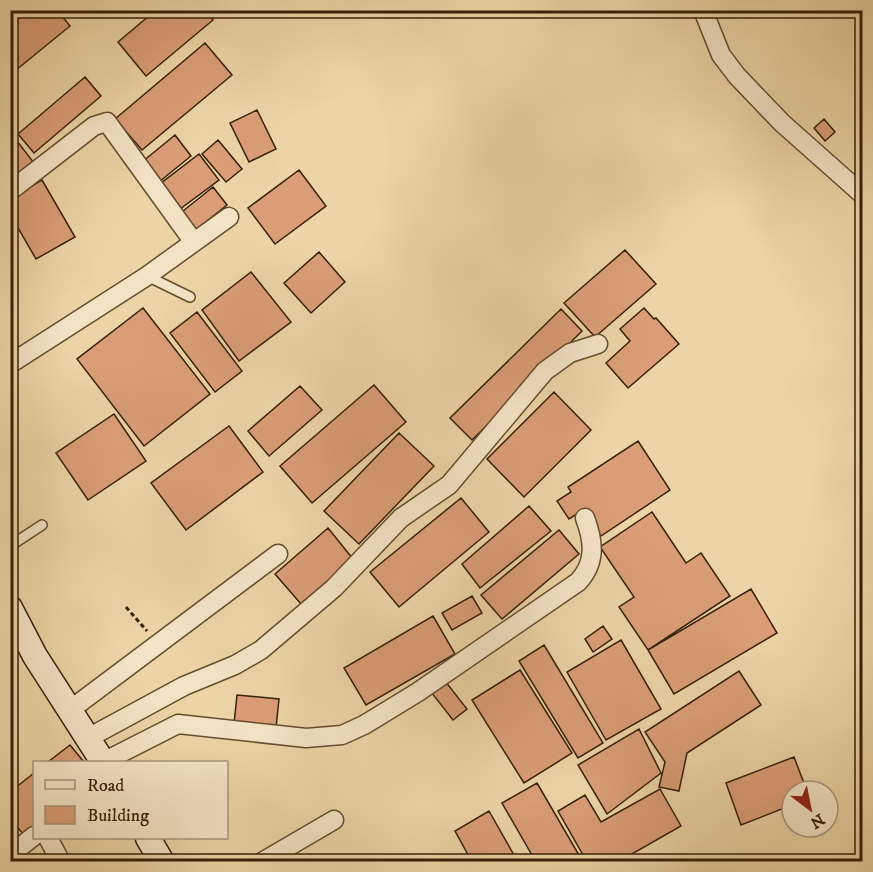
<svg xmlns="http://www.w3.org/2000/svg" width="873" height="872" font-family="'IM FELL DW Pica',serif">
<rect width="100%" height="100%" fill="#ecd4a6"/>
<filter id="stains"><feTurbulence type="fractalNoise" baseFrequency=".00333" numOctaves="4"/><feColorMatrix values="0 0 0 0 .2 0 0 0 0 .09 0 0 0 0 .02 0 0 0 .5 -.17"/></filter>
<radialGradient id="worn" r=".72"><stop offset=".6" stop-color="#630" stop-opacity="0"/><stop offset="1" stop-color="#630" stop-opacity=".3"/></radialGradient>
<path fill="#da9d77" stroke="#362006" stroke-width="1.5" d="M 28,10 L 57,10 L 70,26 L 10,75 L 10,25 Z
M 156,10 L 205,10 L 213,20 L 146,76 L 118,42 Z
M 205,43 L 232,75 L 142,150 L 115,119 Z
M 85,77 L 101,96 L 34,153 L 18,134 Z
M 257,110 L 276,149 L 249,162 L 230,123 Z
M 824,119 L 835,132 L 825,141 L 814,128 Z
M 10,132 L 34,163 L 10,181 Z
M 175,135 L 191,156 L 159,182 L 142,162 Z
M 218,140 L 242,169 L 226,182 L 202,154 Z
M 199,154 L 219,180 L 176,212 L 156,187 Z
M 299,170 L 326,206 L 275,244 L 248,208 Z
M 42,180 L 75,237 L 36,259 L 10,214 L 10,198 Z
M 213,187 L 227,205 L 192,233 L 178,215 Z
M 625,250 L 656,284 L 595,337 L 564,303 Z
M 319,252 L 345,282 L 311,313 L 284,283 Z
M 251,272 L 291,322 L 239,361 L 202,310 Z
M 143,308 L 210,394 L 144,446 L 77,359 Z
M 644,308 L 654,319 L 656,318 L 679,344 L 628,388 L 606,363 L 630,341 L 620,329 Z
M 561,309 L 582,331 L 472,440 L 450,418 Z
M 197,312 L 242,371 L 215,392 L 170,333 Z
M 374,385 L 406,422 L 312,503 L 280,466 Z
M 300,386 L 322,410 L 269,456 L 248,431 Z
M 554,392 L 591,430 L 524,497 L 487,459 Z
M 114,414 L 146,461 L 88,500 L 56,453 Z
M 229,426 L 263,472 L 186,530 L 151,483 Z
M 399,433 L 434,466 L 359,544 L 324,511 Z
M 638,441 L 670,490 L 601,536 L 583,510 L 569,519 L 557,501 L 571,492 L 568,487 Z
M 461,498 L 489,532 L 399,607 L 370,572 Z
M 529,506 L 551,531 L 480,588 L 462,564 Z
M 652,512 L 686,563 L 701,553 L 730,596 L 648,650 L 619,607 L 634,597 L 600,547 Z
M 328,528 L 353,559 L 301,604 L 275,574 Z
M 559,530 L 579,554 L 502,619 L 481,595 Z
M 751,589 L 777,633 L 674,694 L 648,650 Z
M 472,596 L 482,613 L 452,630 L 442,613 Z
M 433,616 L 455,654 L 366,705 L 344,668 Z
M 603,626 L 612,639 L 593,652 L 585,639 Z
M 621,640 L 661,709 L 606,740 L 567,672 Z
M 544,645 L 603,743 L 578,758 L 519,661 Z
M 520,670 L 572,753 L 524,783 L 472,700 Z
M 739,671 L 761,705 L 687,753 L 679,791 L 659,787 L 665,762 L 645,732 Z
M 445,681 L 467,709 L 453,720 L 431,692 Z
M 237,695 L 279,699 L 276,728 L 234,724 Z
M 639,729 L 661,773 L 607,814 L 578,765 Z
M 70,745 L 84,762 L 48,762 Z
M 794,757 L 807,791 L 792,791 L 792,805 L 741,825 L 726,783 Z
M 34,773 L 34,826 L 24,835 L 10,819 L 10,792 Z
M 537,783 L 583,862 L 536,862 L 502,803 Z
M 660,789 L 681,826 L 618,862 L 587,862 L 558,811 L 585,795 L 601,822 Z
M 489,811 L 518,862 L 472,862 L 455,831 Z"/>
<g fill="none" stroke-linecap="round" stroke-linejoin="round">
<g stroke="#644d2e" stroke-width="12">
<path id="lane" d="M 147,276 L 190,297
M 10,546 L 42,525
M 10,650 L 24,639"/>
</g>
<g stroke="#644d2e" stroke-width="21">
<path id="street" d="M 703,10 L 721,55 L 737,76 L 782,123 L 862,194
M 10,191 L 94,126 L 107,122 L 193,241
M 10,364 L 147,276 L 229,217
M 70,710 L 278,554
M 88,738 L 184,686 L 235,665 L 261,650 L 334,588 L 401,518 L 449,485 L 545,371 L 570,353 L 598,344
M 103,762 L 178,724 L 306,738 L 342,735 L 364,725 L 418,692 L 578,582 C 596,563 594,542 585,518
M 48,838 L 61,862
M 10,855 L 34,836
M 262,862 L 334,820"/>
</g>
<g stroke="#362006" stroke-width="27">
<path id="secondary" d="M 10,608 L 35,656 L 103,762
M 148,838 L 162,862"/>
</g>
<path stroke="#362006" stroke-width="3" stroke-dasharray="4.5 3" stroke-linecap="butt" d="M 126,607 L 147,631"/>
<use href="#lane" stroke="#f3e3c5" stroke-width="9"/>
<use href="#street" stroke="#f3e3c5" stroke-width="18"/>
<use href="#secondary" stroke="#f3e3c5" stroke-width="24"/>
</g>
<rect width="873" height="872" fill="none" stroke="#ecd4a6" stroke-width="36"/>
<rect x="12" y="12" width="849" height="848" fill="none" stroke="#362006" stroke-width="3"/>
<rect x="18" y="18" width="837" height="836" fill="none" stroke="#362006" stroke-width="1.5"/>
<rect x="33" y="761" width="195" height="78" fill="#f3e3c5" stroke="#a79579" stroke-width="1.5"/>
<rect x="45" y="780" width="30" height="9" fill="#f3e3c5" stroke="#a79579" stroke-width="1.5"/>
<text x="87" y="791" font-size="18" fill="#362006">Road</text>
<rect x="45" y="806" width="30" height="18" fill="#da9d77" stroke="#a79579" stroke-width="1.5"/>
<text x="87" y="821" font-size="18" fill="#362006">Building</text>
<g transform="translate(810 809) rotate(148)"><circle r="28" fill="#f3e3c5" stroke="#a79579" stroke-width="1.5"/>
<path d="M0-4.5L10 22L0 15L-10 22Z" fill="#8f2418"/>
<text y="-9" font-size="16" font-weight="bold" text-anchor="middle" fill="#362006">N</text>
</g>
<rect width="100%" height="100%" filter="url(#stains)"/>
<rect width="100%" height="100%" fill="url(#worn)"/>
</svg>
